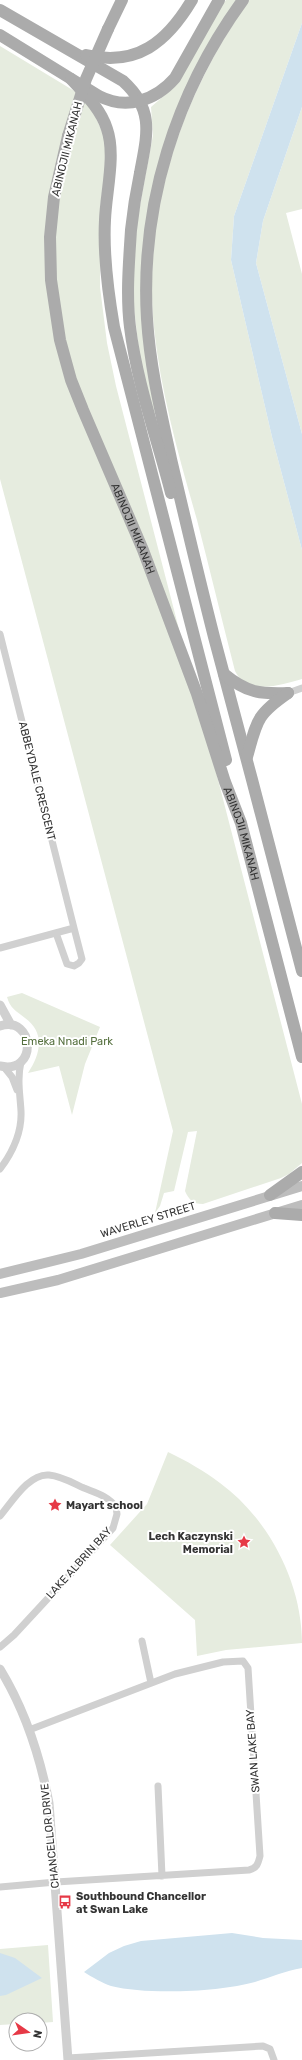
<svg xmlns="http://www.w3.org/2000/svg" width="302" height="2060" font-family="Rubik,sans-serif">
<rect width="100%" height="100%" fill="#fff"/>
<path fill="#e6ecdf" d="M 226,0 L 237,0 L 208,45 L 144,239 L 155,415 L 141,367 L 131,284 L 138,216 L 153,135 L 151,107 L 175,86 L 222,5 Z
M 249,0 L 302,0 L 302,23 L 234,216 L 231,260 L 272,437 L 302,550 L 302,679 C 281,685 247,696 235,671 C 222,621 210,570 197,520 C 179,457 161,394 154,328 C 142,210 182,96 249,0 Z
M 0,46 L 76,92 L 91,106 L 108,146 L 100,209 L 100,287 L 107,343 L 116,386 L 302,1104 L 302,1163 L 289,1174 L 281,1178 L 203,1204 C 193,1204 189,1200 185,1191 L 197,1131 L 188,1132 L 174,1191 L 164,1193 L 160,1206 L 155,1213 L 173,1131 L 0,479 Z
M 302,107 L 302,209 L 286,213 L 302,274 L 302,434 L 256,263 L 263,221 Z
M 22,993 L 100,1027 L 85,1064 L 72,1115 L 59,1066 L 28,1073 C 40,1055 46,1033 25,1018 C 16,1011 10,1008 7,997 Z
M 168,1452 C 187,1461 204,1471 220,1483 C 269,1519 302,1583 302,1643 L 226,1650 L 197,1656 L 195,1620 L 110,1545 L 147,1504 Z
M 48,1945 L 53,2022 L 40,2023 L 40,2020 L 16,2020 L 16,2024 L 0,2025 L 0,1949 Z"/>
<path fill="#cfe2ee" d="M 302,23 L 302,107 L 263,221 L 256,263 L 302,434 L 302,550 L 272,437 L 231,260 L 234,216 Z
M 232,1933 L 263,1938 L 302,1940 L 302,1968 C 285,1971 271,1977 255,1982 C 219,1992 147,1995 111,1986 C 102,1983 92,1977 84,1972 L 109,1953 L 124,1946 L 141,1941 Z
M 0,1953 L 15,1958 L 42,1978 L 6,1995 L 0,1996 Z"/>
<g fill="none" stroke-linecap="round" stroke-linejoin="round">
<path stroke="#d0d0d0" stroke-width="7" d="M 0,634 L 74,928 L 0,948
M 288,693 L 302,688
M 56,933 L 67,964 L 74,966 L 79,963 L 82,959 L 74,928
M 4,1067 L 12,1077 L 17,1090
M 0,1169 C 12,1153 22,1132 21,1111 C 20,1094 17,1079 21,1062
M 0,1516 C 12,1502 29,1473 49,1475 C 61,1476 73,1483 84,1488 C 96,1493 108,1496 116,1507 L 117,1514 L 113,1528 L 14,1635 L 0,1647
M 142,1641 L 151,1683
M 158,1786 L 162,1876
M 0,1887 L 56,1882 L 249,1870 C 257,1868 258,1864 260,1856 L 248,1668 L 243,1661 L 223,1662 L 175,1674 L 29,1730
M 68,2058 L 263,2046 L 270,2049 L 274,2060"/>
<path stroke="#d0d0d0" stroke-width="9" d="M 0,1005 L 11,1025
M 0,1026 C 35,1015 38,1075 0,1066
M 0,1669 C 25,1710 40,1756 49,1803 L 68,2060"/>
<path stroke="#bdbdbd" stroke-width="10" d="M 0,1274 L 81,1254 L 302,1186
M 0,1293 L 58,1280 L 302,1205"/>
<g stroke="#ababab" stroke-width="12">
<path d="M 243,0 C 176,92 140,205 147,319 C 150,367 161,413 171,459 C 185,519 199,578 214,637 C 244,748 273,860 302,971"/>
<path d="M 0,10 L 123,81 C 155,110 147,135 140,173 C 136,192 133,211 131,230 C 129,262 126,295 130,327 C 137,384 157,438 171,493"/>
<path d="M 108,29 L 122,0"/>
<path d="M 0,35 L 99,96 C 126,110 155,101 175,78 L 219,0"/>
<path d="M 86,55 C 137,67 167,42 192,0"/>
<path d="M 71,79 C 85,94 101,109 107,129 C 116,155 106,192 105,220 C 103,256 108,292 114,327 L 226,760"/>
<path id="s1" d="M 68,136 L 54,197 L 50,237 L 51,280 L 60,340 L 71,380 L 83,410 L 143,550 L 197,694 L 225,782 L 241,823 L 302,1057"/>
<path d="M 224,674 C 247,693 260,694 288,693"/>
<path d="M 247,757 C 257,721 256,715 288,693"/>
<path d="M 270,1195 L 302,1172"/>
<path d="M 275,1213 L 302,1215"/>
</g>
<path stroke="#ababab" stroke-width="12" d="M 68,136 L 86,79 L 108,29"/>
</g>
<defs>
<g id="sight-bare" transform="scale(1.08)"><path d="M0-6L1.8-2.2L6-1.7L2.9 1.2L3.7 5.4L0 3.3L-3.7 5.4L-2.9 1.2L-6-1.7L-1.8-2.2Z" fill="#e63946" stroke="#fff" stroke-width="2.5" paint-order="stroke"/></g>
<g id="bus-bare" transform="scale(1.08)"><path d="M-5-6H5V4H4V6H2V4H-2V6H-4V4H-5ZM-3.5-4V0h7V-4ZM-3.5 1.2v1.5H-2V1.2ZM2 1.2v1.5H3.5V1.2Z" fill="#e63946" stroke="#fff" stroke-width="2.5" paint-order="stroke"/></g>
</defs>
<g fill-rule="evenodd">
<use href="#sight-bare" x="55" y="1505"/>
<use href="#sight-bare" x="244" y="1542"/>
<use href="#bus-bare" x="65" y="1902"/>
</g>
<g text-anchor="middle" dominant-baseline="central" stroke-width="4" stroke-linejoin="round" paint-order="stroke">
<g font-size="11" fill="#333" stroke="#fff">
<text transform="translate(67 149) rotate(-76)">ABINOJII MIKANAH</text>
<text stroke="none"><textPath href="#s1" startOffset="409">ABINOJII MIKANAH</textPath></text>
<text transform="translate(37 781) rotate(76)">ABBEYDALE CRESCENT</text>
<text stroke="none"><textPath href="#s1" startOffset="733">ABINOJII MIKANAH</textPath></text>
<text transform="translate(148 1220) rotate(-17)">WAVERLEY STREET</text>
<text transform="translate(79 1563) rotate(-48)">LAKE ALBRIN BAY</text>
<text transform="translate(253 1751) rotate(-94)">SWAN LAKE BAY</text>
<text transform="translate(50 1836) rotate(-96)">CHANCELLOR DRIVE</text>
</g>
<g font-size="11" fill="#56703f" stroke="#fff">
<text x="67" y="1041">Emeka Nnadi Park</text>
</g>
<g font-size="11" font-weight="bold" fill="#333" stroke="#fff" text-anchor="start">
<text x="66" y="1505">Mayart school</text>
<text x="233" y="1536" text-anchor="end">Lech Kaczynski<tspan x="233" dy="13">Memorial</tspan></text>
<text x="76" y="1896">Southbound Chancellor<tspan x="76" dy="13">at Swan Lake</tspan></text>
</g>
</g>
<g transform="translate(28 2032) rotate(103)"><circle r="19" fill="#ffffff" stroke="#adadad"/>
<path d="M0-3L7 15L0 10L-7 15Z" fill="#e63946"/>
<text y="-6" font-size="11" font-weight="bold" text-anchor="middle" fill="#333333">N</text>
</g>
</svg>
